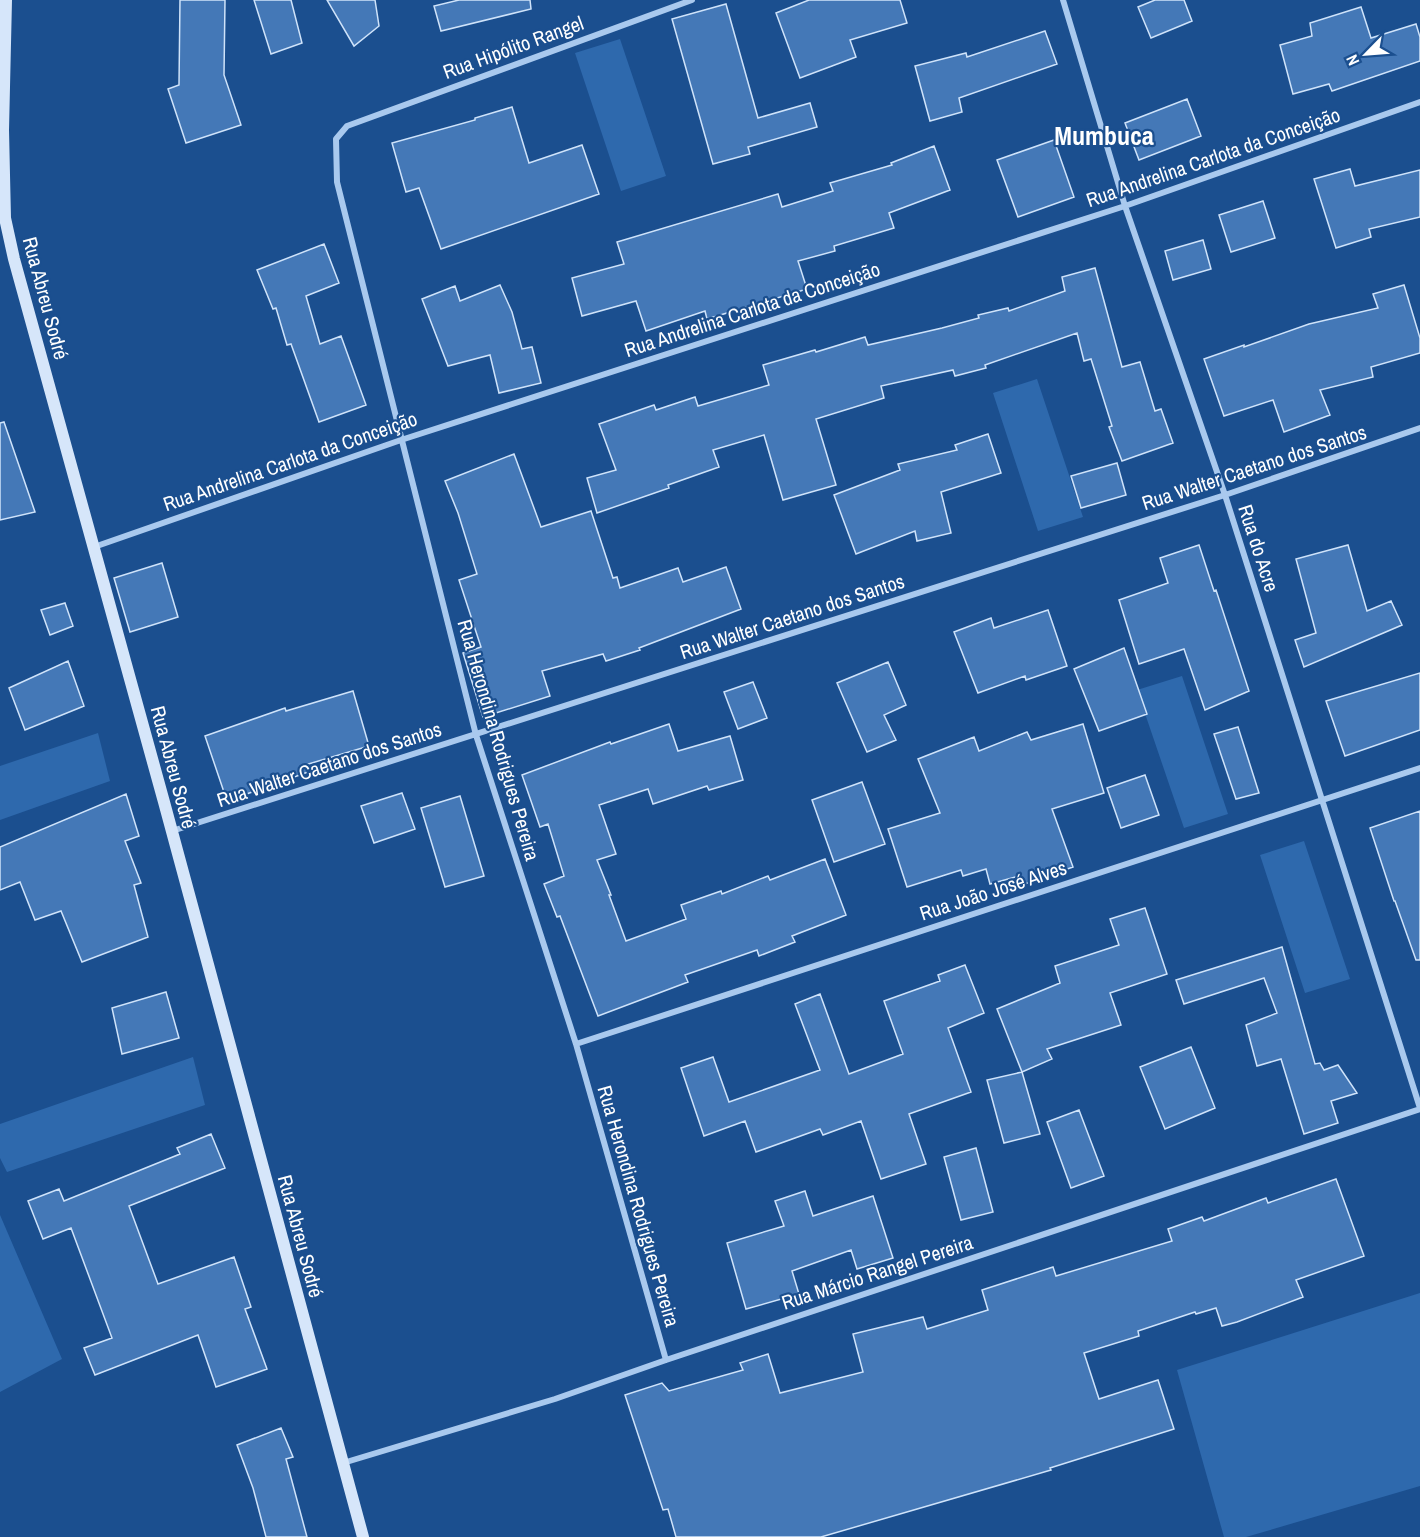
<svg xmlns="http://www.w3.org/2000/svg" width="1420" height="1537" font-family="'Archivo Narrow',sans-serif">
<rect width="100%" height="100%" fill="#1b4f8f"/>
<path fill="#2e69ad" d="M 620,39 L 666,176 L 621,191 L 575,53 Z
M 1037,379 L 1083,517 L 1038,531 L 993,393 Z
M 1182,676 L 1228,814 L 1184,828 L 1137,690 Z
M 98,733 L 110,781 L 0,820 L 0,766 Z
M 1304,841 L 1350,979 L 1305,993 L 1260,855 Z
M 193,1057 L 205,1105 L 7,1172 L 0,1158 L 0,1124 Z
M 0,1215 L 62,1359 L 0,1392 Z
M 1420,1293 L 1420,1486 L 1246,1537 L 1224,1537 L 1177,1370 Z"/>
<path fill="#4478b7" stroke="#cfe3fa" stroke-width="1.5" d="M 180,0 L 225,0 L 224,75 L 241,125 L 186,143 L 168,89 L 179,85 Z
M 254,0 L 291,0 L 302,43 L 271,54 Z
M 327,0 L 375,0 L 379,26 L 354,46 Z
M 459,0 L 530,0 L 531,9 L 441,31 L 434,6 Z
M 809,0 L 900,0 L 907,23 L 850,40 L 856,57 L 800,78 L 776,13 Z
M 1155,0 L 1184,0 L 1192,21 L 1151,38 L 1138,7 Z
M 726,4 L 758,118 L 810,103 L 817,127 L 748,147 L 750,154 L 713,164 L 672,19 Z
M 1361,7 L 1371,38 L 1416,24 L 1420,37 L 1420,61 L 1332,91 L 1329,84 L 1293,94 L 1280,45 L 1312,36 L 1310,23 Z
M 1045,31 L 1057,64 L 959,98 L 962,112 L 930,121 L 915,66 L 966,53 L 967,57 Z
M 1187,99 L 1201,136 L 1139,160 L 1125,123 Z
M 512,107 L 529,163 L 582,145 L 599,194 L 441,249 L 419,188 L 406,192 L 392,143 L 475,120 L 475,118 Z
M 1054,140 L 1074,197 L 1018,217 L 997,160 Z
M 934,146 L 950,190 L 889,213 L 894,228 L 834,246 L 835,251 L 798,261 L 807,289 L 707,319 L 705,311 L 646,331 L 636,301 L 582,316 L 572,278 L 624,264 L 617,242 L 778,194 L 782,207 L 833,191 L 830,183 L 892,165 L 891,163 Z
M 1350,169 L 1355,186 L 1420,170 L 1420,217 L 1369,229 L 1371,237 L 1336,248 L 1314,179 Z
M 1263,201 L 1275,238 L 1231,252 L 1219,215 Z
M 1203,240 L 1211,269 L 1173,280 L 1165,251 Z
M 324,244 L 339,283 L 306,296 L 320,344 L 341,336 L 366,405 L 319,422 L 291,344 L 287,345 L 276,308 L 273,309 L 257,270 Z
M 1095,268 L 1122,367 L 1140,362 L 1155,411 L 1161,409 L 1173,443 L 1122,461 L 1109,427 L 1112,426 L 1091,359 L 1084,361 L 1077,333 L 985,365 L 986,368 L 955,376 L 953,370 L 881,386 L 884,398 L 816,419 L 836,485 L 783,500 L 764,435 L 713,450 L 719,467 L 668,485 L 669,488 L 597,513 L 587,478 L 616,470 L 599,424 L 654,405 L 656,410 L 695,397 L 698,406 L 769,385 L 763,365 L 815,350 L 816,352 L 865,337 L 868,345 L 942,328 L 979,318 L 978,315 L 1008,308 L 1009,311 L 1065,291 L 1062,277 Z
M 500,285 L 512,312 L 522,349 L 532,347 L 541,383 L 499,393 L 490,355 L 448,366 L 422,299 L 455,286 L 460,301 Z
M 1404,285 L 1420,338 L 1420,353 L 1371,367 L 1373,377 L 1320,390 L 1330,415 L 1284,432 L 1273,400 L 1224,416 L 1204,359 L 1244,345 L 1244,347 L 1309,324 L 1378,308 L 1373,294 Z
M 4,422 L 35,512 L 0,520 L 0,423 Z
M 988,434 L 1001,473 L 941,492 L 951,533 L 917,541 L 915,531 L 856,554 L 834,495 L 900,470 L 898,464 L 957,450 L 955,445 Z
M 514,454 L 541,527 L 591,511 L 613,578 L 617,577 L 620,588 L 678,568 L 683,582 L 726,567 L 741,609 L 639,648 L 640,650 L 606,661 L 603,654 L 542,671 L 550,696 L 483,717 L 463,653 L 481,647 L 459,580 L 477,574 L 458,513 L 445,481 Z
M 1117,463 L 1126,495 L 1081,508 L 1071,476 Z
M 1199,545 L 1214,591 L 1216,590 L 1249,691 L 1205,710 L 1184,649 L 1139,664 L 1119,600 L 1168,583 L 1160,558 Z
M 1348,545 L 1367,611 L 1391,601 L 1402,625 L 1304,667 L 1295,640 L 1316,633 L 1296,559 Z
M 162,563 L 178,617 L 130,632 L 114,578 Z
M 65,603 L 73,626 L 50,635 L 41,610 Z
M 1048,610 L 1067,666 L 1026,680 L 1025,676 L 978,693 L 954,632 L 991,618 L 994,628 Z
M 1124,648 L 1147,714 L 1099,731 L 1074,669 Z
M 68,661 L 84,706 L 25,730 L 9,688 Z
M 888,662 L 906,705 L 884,715 L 896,740 L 867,752 L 837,683 Z
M 1420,673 L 1420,730 L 1345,756 L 1326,701 Z
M 753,682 L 767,718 L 738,729 L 724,692 Z
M 353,691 L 369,746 L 305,765 L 308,772 L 227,801 L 205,736 L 285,708 L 286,711 Z
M 669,724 L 678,751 L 730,736 L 743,780 L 709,790 L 707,786 L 653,804 L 648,789 L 599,805 L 616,854 L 597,860 L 611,895 L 609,895 L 626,941 L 686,919 L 681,905 L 721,891 L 722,894 L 768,876 L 770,880 L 825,859 L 846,915 L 792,936 L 795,942 L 759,956 L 757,950 L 685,975 L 688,982 L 598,1016 L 560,916 L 557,917 L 544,884 L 564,876 L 548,824 L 540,827 L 522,775 L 610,742 L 611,744 Z
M 1083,724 L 1104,793 L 1052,809 L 1073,867 L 1022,885 L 1019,876 L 990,884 L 986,869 L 963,876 L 961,870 L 907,887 L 888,829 L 940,813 L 918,759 L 974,737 L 979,751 L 1027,732 L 1031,740 Z
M 1238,727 L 1259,793 L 1236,799 L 1214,734 Z
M 1145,775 L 1159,815 L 1121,828 L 1107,788 Z
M 862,782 L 885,844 L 834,862 L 812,800 Z
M 402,793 L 415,829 L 374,843 L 361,806 Z
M 126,794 L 139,836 L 125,841 L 141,883 L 134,885 L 148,937 L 82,962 L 61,911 L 35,920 L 20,882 L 0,890 L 0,847 Z
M 460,796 L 484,876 L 445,887 L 421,808 Z
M 1420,811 L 1420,960 L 1416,960 L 1395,901 L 1394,901 L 1370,828 Z
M 1145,908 L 1167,974 L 1110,993 L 1121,1025 L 1047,1049 L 1052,1059 L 1022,1072 L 997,1009 L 1060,983 L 1055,966 L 1119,945 L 1110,919 Z
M 1282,947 L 1315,1064 L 1320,1063 L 1324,1070 L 1338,1065 L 1357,1093 L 1331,1101 L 1338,1123 L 1304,1134 L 1281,1059 L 1257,1066 L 1246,1025 L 1277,1013 L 1264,978 L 1184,1004 L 1176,980 Z
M 965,965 L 984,1013 L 948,1028 L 971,1092 L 909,1114 L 926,1164 L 881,1179 L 861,1121 L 823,1135 L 820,1129 L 756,1152 L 745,1121 L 704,1136 L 681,1068 L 713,1057 L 729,1102 L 820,1070 L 795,1004 L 820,994 L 849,1074 L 903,1054 L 884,1001 L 940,981 L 938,975 Z
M 166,992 L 179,1038 L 122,1054 L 112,1008 Z
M 1191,1047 L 1215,1108 L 1165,1129 L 1140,1067 Z
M 1022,1072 L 1040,1134 L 1004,1143 L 987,1080 Z
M 1079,1110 L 1104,1176 L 1071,1188 L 1047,1122 Z
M 211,1134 L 225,1168 L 129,1206 L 158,1284 L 234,1257 L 251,1307 L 245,1309 L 267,1369 L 216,1387 L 198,1335 L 95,1375 L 84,1348 L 112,1338 L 71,1228 L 43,1239 L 28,1201 L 59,1189 L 64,1201 L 180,1154 L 177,1148 Z
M 976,1148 L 993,1212 L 961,1220 L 944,1157 Z
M 1336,1179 L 1364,1256 L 1296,1280 L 1303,1297 L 1237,1322 L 1222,1326 L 1216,1308 L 1196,1314 L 1195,1312 L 1138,1331 L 1139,1336 L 1084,1353 L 1099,1399 L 1158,1380 L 1174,1429 L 1050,1468 L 1051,1470 L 821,1537 L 676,1537 L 668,1509 L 663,1510 L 625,1395 L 662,1383 L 669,1391 L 743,1370 L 740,1363 L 768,1354 L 780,1393 L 863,1372 L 853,1334 L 923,1317 L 927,1329 L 988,1310 L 982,1290 L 1053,1267 L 1056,1276 L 1172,1241 L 1168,1229 L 1202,1217 L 1204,1221 L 1266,1198 L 1268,1203 Z
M 805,1191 L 813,1216 L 873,1196 L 893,1258 L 857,1269 L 851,1250 L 792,1271 L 799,1294 L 746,1309 L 727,1243 L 784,1226 L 775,1201 Z
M 281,1428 L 293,1457 L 286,1459 L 307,1537 L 266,1537 L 253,1488 L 237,1445 Z"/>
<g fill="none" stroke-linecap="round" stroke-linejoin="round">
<path stroke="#a9c9ee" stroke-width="6" d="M 1063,0 L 1125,206 L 1225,495 L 1420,1108
M 94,547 L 401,440 L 1125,206 L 1420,102
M 172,831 L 1225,495 L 1420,428
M 576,1044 L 1420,768
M 666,1360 L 576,1044 L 476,735 L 337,182 L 336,139 L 347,126 L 692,0
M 343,1463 L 555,1399 L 666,1360 L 1420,1109"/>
<path stroke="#d6e6fa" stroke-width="12" d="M 6,0 L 3,130 L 4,175 L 5,218 L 14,259 L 164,802 L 363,1537"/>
</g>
<g text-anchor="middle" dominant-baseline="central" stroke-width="4.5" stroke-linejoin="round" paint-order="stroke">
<g font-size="20" fill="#fff" stroke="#1b4f8f">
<text transform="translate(513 47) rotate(-20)">Rua Hipólito Rangel</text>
<text transform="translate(1213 157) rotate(-19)">Rua Andrelina Carlota da Conceição</text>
<text transform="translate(46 298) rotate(75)">Rua Abreu Sodré</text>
<text transform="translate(752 309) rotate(-18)">Rua Andrelina Carlota da Conceição</text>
<text transform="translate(290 461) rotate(-19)">Rua Andrelina Carlota da Conceição</text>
<text transform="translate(1254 467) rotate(-18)">Rua Walter Caetano dos Santos</text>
<text transform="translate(1259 548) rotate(72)">Rua do Acre</text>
<text transform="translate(792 616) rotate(-18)">Rua Walter Caetano dos Santos</text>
<text transform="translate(499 740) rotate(74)">Rua Herondina Rodrigues Pereira</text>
<text transform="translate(329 764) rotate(-18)">Rua Walter Caetano dos Santos</text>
<text transform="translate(174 767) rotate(75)">Rua Abreu Sodré</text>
<text transform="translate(993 890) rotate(-18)">Rua João José Alves</text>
<text transform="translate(639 1206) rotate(74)">Rua Herondina Rodrigues Pereira</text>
<text transform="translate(301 1236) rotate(75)">Rua Abreu Sodré</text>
<text transform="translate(877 1272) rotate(-18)">Rua Márcio Rangel Pereira</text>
</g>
<g font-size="26" font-weight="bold" fill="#fff" stroke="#1b4f8f">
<text x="1104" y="135">Mumbuca</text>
</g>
</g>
<g transform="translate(1366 54) rotate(245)" stroke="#1b4f8f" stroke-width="4.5" paint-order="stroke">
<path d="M0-4.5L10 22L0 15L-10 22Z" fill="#ffffff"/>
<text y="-9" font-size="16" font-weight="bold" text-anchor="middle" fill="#ffffff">N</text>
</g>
</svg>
